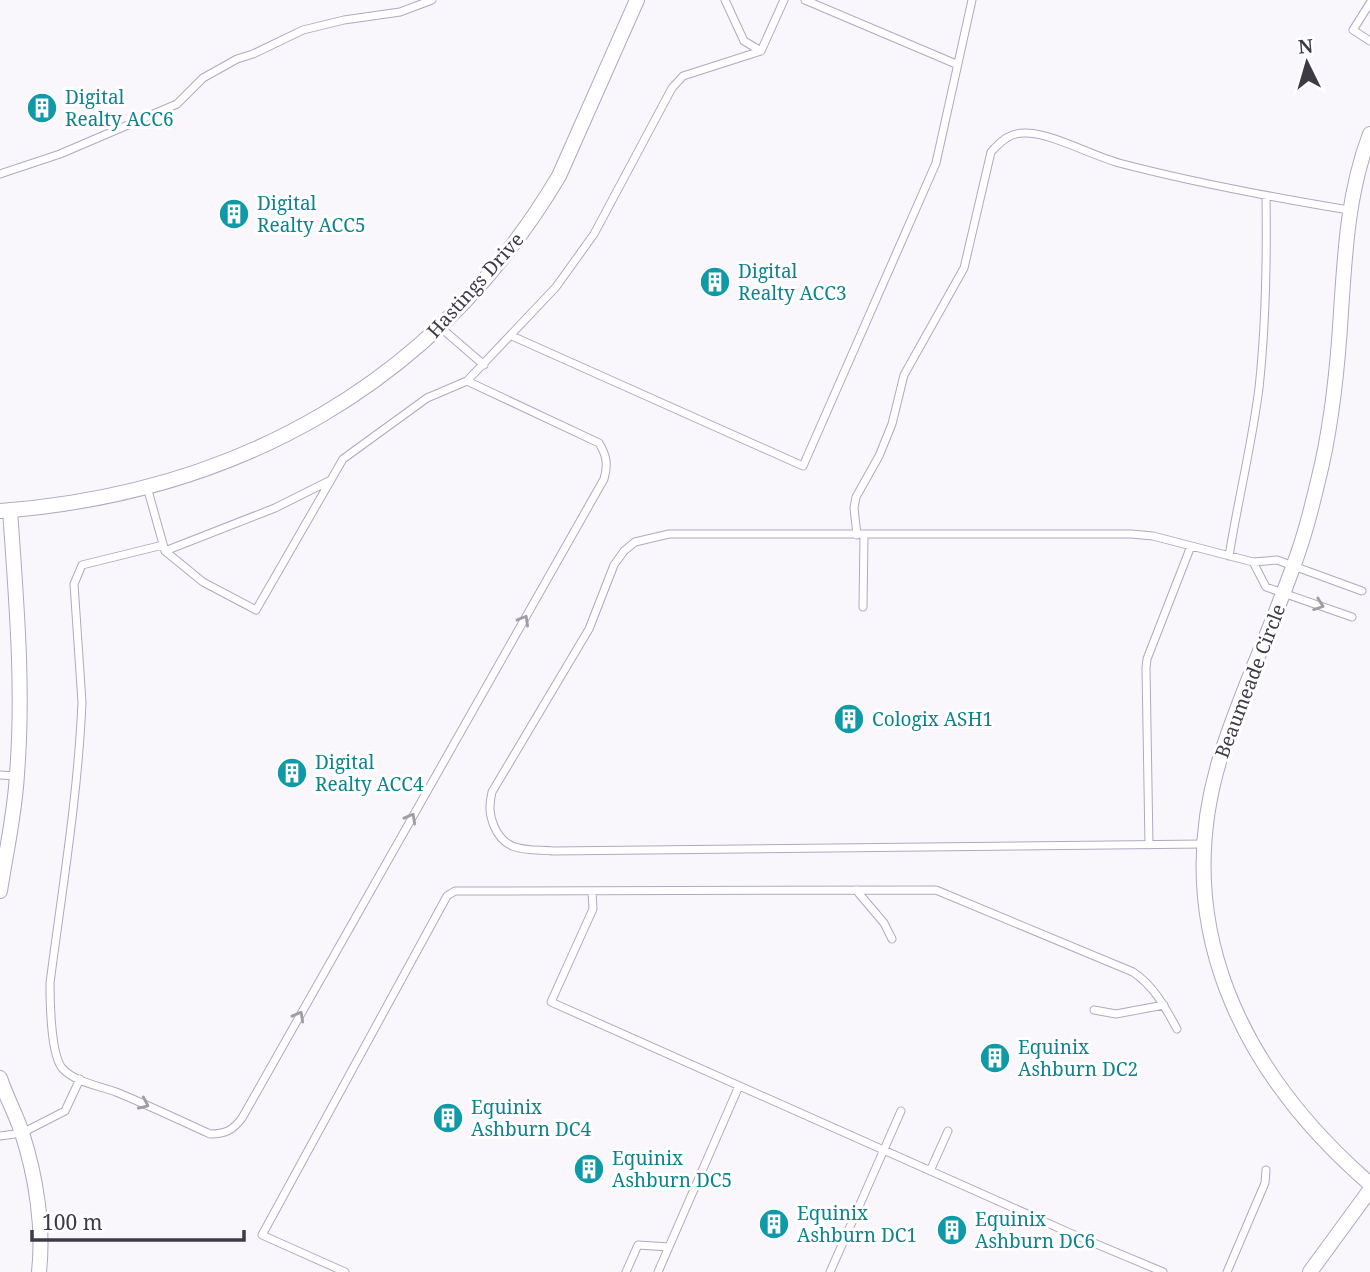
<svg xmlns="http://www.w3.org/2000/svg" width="1370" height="1272" font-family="'Noto Serif',serif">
<rect width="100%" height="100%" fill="#f9f7fc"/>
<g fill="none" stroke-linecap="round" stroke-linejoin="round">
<g stroke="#b0a8c2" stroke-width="9">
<path id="service" d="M 725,0 L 744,41 L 761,51
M 805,0 L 956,64
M 1370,3 L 1353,30 L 1370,41
M 0,174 L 60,154 L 177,104 L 203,78 L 237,59 L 253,54 L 303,30 L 344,20 L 400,12 L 432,0
M 440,327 L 484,365
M 512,336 L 803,466 L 936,163 L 972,0
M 147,487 L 165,551 L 203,582 L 256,610 L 343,459 L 427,398 L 467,381 L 556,287 L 594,234 L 672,88 L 683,76 L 761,51 L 784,0
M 857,535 L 854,508 L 856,497 L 879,456 L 892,424 L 904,375 L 964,268 L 991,152 C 1002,140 1011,132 1027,133 C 1053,134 1091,155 1119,163 C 1195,183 1271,197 1349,210
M 163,545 L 82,565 L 74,584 L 82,702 C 78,796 62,890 50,983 C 50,1002 51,1054 62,1068 C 74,1082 100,1086 116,1092 C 148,1105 179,1120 210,1134 C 226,1134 233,1130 242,1118 L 604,479 C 608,465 607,456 599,443 L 467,381
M 165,551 L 275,508 L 329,481
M 1229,556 C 1238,500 1252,444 1259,388 C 1266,324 1267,261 1266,196
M 1253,562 L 1266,587 L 1352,617
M 863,607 L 864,535
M 0,775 L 17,776
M 1204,844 L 553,851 C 527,849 505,853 494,826 C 489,814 489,805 492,792 L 589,629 L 614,565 L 624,551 L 635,542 L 669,534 L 1131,534 L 1153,536 L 1253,562 L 1277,560 L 1362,591
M 1149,845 L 1146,668 L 1147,659 L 1191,546
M 856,890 L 884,923 L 892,939
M 592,891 L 593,909 L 551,1002 L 1070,1233 L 1163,1272
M 1094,1010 L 1116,1014 L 1164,1005
M 0,1136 L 22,1133 L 65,1111 L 80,1079
M 930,1171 L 948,1131
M 345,1272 L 262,1235 L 447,896 L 455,891 L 936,890 L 1133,972 C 1154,986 1165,1007 1177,1029
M 626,1272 L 638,1245 L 669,1247
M 658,1272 L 739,1086
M 830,1272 L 901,1111
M 1227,1272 L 1265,1183 L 1266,1170"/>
</g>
<g stroke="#b0a8c2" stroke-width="16">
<path id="minor" d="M 1370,134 C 1348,192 1345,251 1341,312 C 1338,363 1333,414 1322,464 C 1314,498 1306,533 1293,567 C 1271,629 1242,689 1222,752 C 1167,923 1241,1072 1370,1184
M 0,511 C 238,493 436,383 559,176 L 637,0
M 0,891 C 6,852 15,813 17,774 C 24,685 16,598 10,510
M 0,1078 C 6,1097 16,1114 22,1133 C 36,1176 44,1227 39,1272
M 1310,1272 L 1370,1190"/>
</g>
<use href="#service" stroke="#fff" stroke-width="7"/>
<use href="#minor" stroke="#fff" stroke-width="14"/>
</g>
<defs><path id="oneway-chevron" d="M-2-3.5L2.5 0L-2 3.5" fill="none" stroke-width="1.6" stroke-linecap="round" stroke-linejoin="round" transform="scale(1.75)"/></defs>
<g stroke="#9e9da2">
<use href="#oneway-chevron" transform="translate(1319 605) rotate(20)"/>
<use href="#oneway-chevron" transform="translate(524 620) rotate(-60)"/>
<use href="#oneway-chevron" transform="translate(411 818) rotate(-61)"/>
<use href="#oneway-chevron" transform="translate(299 1016) rotate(-61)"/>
<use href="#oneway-chevron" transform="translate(144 1104) rotate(24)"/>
</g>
<defs>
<g id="building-disc" transform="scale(1.575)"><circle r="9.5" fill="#0f9aa8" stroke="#fff"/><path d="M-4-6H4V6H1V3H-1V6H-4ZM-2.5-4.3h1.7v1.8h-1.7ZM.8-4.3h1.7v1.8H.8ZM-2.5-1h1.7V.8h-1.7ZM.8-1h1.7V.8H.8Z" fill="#fff"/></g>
</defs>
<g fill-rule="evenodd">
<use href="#building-disc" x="42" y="108"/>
<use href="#building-disc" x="234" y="214"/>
<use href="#building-disc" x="715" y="282"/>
<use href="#building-disc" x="849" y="719"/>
<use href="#building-disc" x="292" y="773"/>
<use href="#building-disc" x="995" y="1058"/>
<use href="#building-disc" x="448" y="1118"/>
<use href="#building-disc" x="589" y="1169"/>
<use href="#building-disc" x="774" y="1224"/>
<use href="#building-disc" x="952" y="1230"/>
</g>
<g text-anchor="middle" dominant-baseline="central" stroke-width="6" stroke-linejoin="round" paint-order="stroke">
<g font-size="19" fill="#0d838f" stroke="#fff" text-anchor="start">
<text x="65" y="97">Digital<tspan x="65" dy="22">Realty ACC6</tspan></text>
<text x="257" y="203">Digital<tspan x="257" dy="22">Realty ACC5</tspan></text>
<text x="738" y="271">Digital<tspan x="738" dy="22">Realty ACC3</tspan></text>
<text x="872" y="719">Cologix ASH1</text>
<text x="315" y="762">Digital<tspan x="315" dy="22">Realty ACC4</tspan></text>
<text x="1018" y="1047">Equinix<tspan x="1018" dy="22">Ashburn DC2</tspan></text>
<text x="471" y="1107">Equinix<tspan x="471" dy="22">Ashburn DC4</tspan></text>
<text x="612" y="1158">Equinix<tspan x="612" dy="22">Ashburn DC5</tspan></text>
<text x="797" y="1213">Equinix<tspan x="797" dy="22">Ashburn DC1</tspan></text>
<text x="975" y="1219">Equinix<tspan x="975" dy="22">Ashburn DC6</tspan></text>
</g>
<g font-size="19" fill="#3e3b46" stroke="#fff">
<text transform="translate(475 285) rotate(-48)">Hastings Drive</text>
<text transform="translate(1250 681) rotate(-69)">Beaumeade Circle</text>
</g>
</g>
<g transform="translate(1307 63) rotate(355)" stroke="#ffffff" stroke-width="5" paint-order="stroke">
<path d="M0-5L12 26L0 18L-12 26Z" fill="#3e3b46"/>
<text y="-10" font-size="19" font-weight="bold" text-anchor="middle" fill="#3e3b46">N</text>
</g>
<path d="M32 1230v10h212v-10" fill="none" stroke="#3e3b46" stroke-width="3.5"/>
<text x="42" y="1230" font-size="21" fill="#3e3b46" stroke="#ffffff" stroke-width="5" paint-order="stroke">100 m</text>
</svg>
